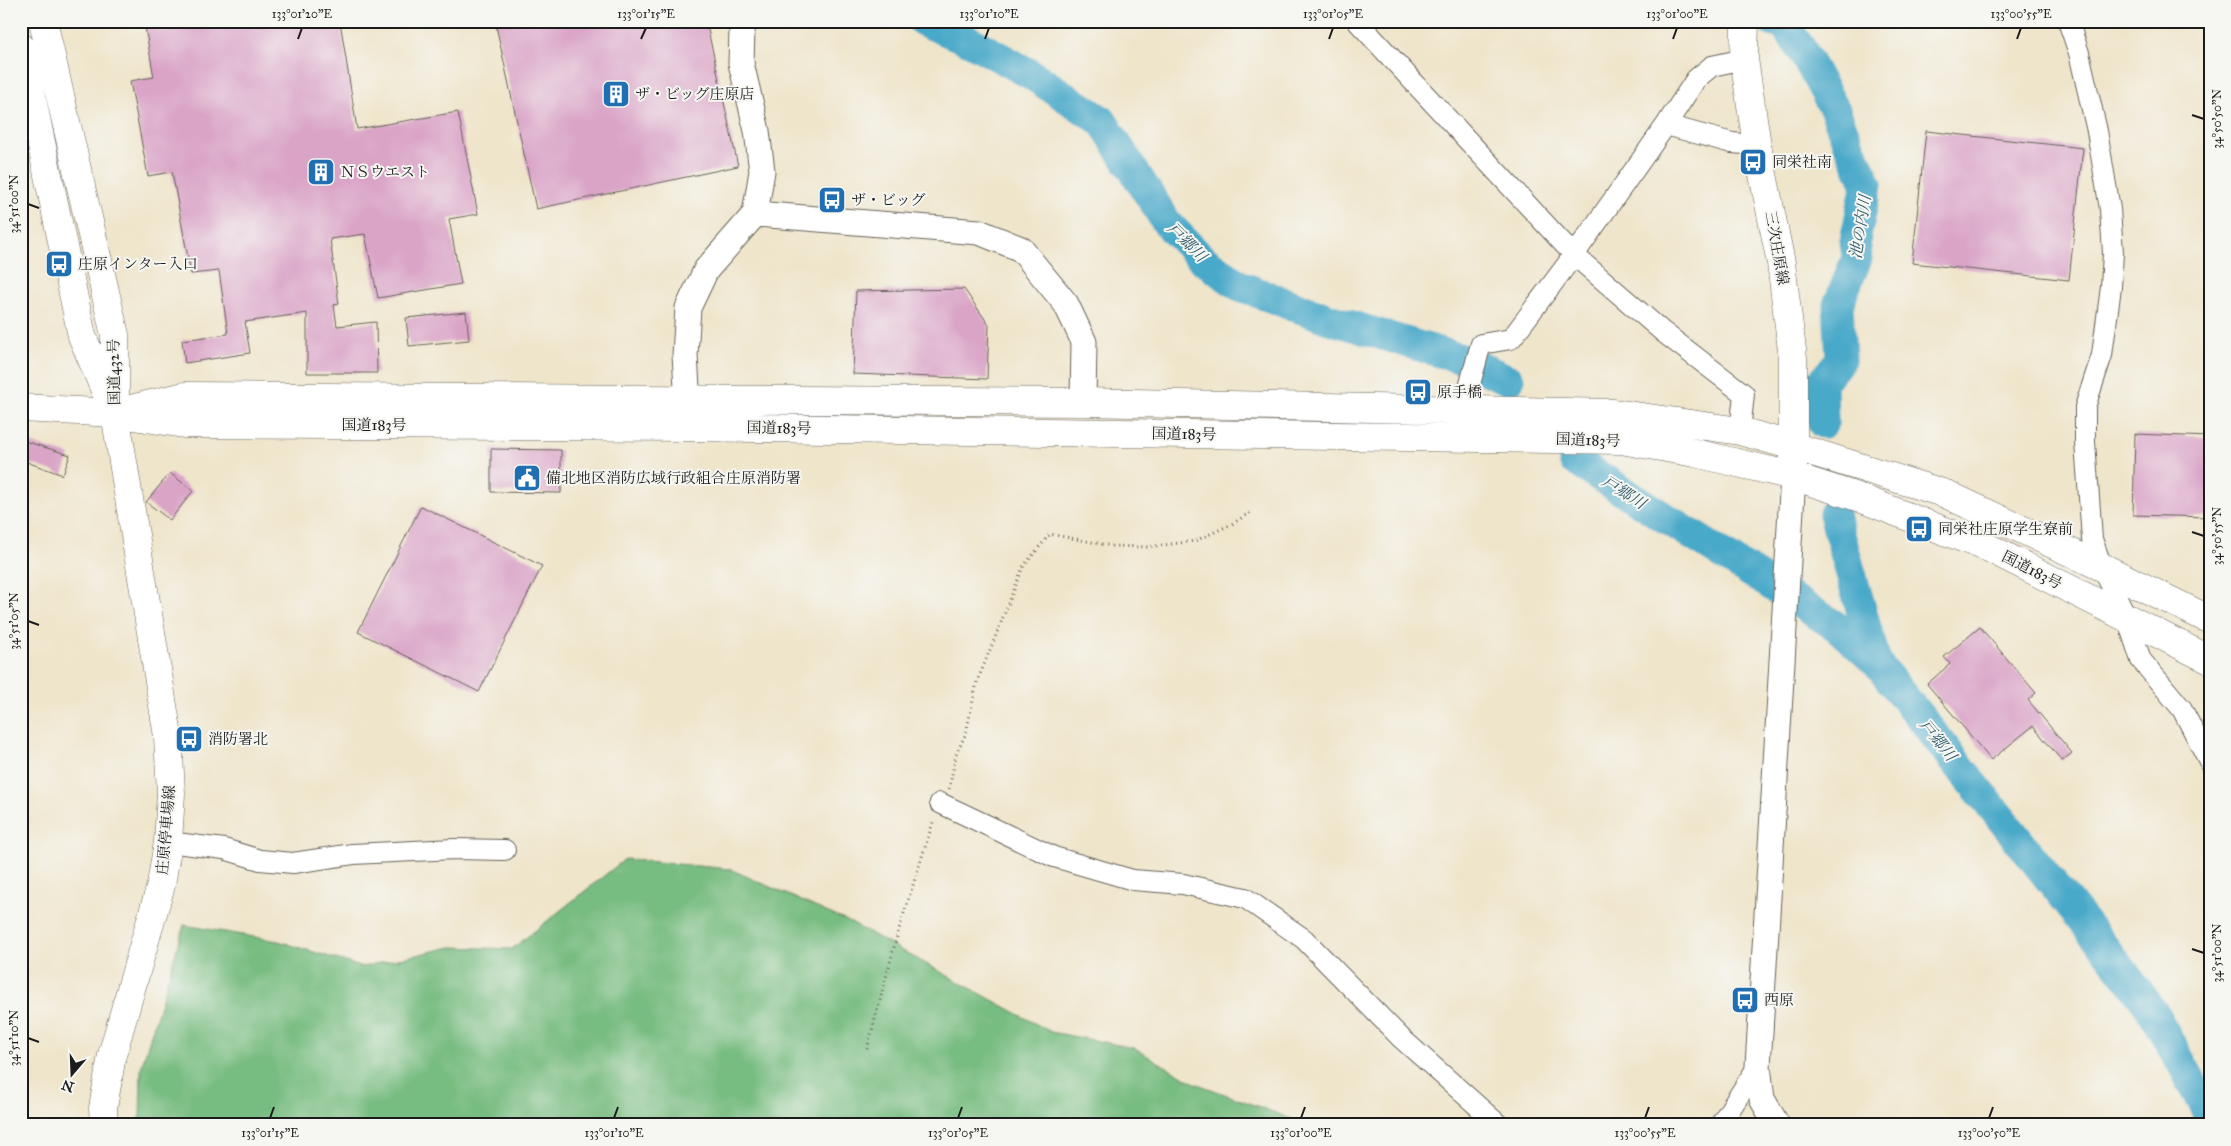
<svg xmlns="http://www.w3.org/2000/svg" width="2231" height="1146" font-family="'IM FELL Great Primer','Noto Serif JP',serif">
<rect width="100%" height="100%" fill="#f6f6f2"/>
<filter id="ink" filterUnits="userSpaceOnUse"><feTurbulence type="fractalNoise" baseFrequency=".02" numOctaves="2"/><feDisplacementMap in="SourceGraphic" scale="10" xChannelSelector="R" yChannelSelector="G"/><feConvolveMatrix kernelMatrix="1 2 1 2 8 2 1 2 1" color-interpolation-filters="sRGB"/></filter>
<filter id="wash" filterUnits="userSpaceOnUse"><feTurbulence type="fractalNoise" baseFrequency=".0096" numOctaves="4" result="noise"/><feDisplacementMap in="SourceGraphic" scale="20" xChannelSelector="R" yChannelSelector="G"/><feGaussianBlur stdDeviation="1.12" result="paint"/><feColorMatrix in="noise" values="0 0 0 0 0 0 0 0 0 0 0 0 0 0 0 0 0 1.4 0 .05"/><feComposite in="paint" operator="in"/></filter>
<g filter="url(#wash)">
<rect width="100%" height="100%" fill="#efe5cb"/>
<path fill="#77bc80" stroke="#4a6c4e" d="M 625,859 L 730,869 L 851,923 L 1051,1032 L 1134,1048 L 1195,1083 L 1308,1125 L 140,1125 L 141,1068 L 184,925 L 278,941 L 362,967 L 451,947 L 512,949 Z"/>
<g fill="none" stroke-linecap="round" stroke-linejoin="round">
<path stroke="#4aa9c9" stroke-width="31" d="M 923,21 L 970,41 L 1032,75 L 1102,121 L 1167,223 L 1202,259 L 1240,286 L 1329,319 L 1462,359 L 1509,380
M 1772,21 L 1784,25 L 1800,47 L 1835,110 L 1847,141 L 1867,184 L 1855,241 L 1857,258 L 1838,305 L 1841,359 L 1822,382 L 1823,423
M 1574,460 L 1837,627 L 1876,662 L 2131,981 L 2153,1012 L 2210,1115
M 1834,514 L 1876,662"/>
</g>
<g id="blocks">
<path fill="#daa4c7" d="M 144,21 L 340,21 L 357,129 L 458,112 L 478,214 L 449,219 L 461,284 L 378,298 L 365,234 L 330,239 L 339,304 L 334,305 L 337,326 L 376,322 L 377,373 L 307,373 L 307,313 L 245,322 L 250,353 L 185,363 L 182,340 L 228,334 L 219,271 L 191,274 L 172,172 L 148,176 L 130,81 L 154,77 Z
M 495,21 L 706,21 L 738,166 L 536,209 Z
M 1926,131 L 2083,148 L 2069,280 L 1912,263 Z
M 964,289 L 989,325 L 987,379 L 853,374 L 856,291 Z
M 466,312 L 469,340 L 409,346 L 406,318 Z
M 2135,434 L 2210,437 L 2210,517 L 2133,515 Z
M 21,440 L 70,455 L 63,475 L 21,460 Z
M 491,449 L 561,450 L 561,493 L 491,492 Z
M 170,473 L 193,491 L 170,520 L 146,502 Z
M 421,506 L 542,566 L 479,692 L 358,632 Z
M 1980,627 L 2036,693 L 2028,700 L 2072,753 L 2062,761 L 2033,726 L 1991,760 L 1927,684 L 1950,664 L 1944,657 Z"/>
</g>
</g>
<g filter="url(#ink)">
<use href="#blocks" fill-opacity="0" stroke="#666259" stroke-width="1"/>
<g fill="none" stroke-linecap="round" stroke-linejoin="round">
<g stroke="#666259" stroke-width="22">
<path id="minor" d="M 1357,21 L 1574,255 L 1663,332 L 1744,394 L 1740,431
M 2068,21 L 2079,53 L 2097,131 L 2110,209 L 2113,253 L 2111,287 L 2102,355 L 2085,407 L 2085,442 L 2092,539 L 2102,567 L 2127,618 L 2141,660 L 2182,709 L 2210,763
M 1666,125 L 1732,143 L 1757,145
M 1463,409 L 1481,344 L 1511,339 L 1574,255 L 1666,125 L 1696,79 L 1712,66 L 1744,59
M 940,803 L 1054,857 L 1133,880 L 1183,884 L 1245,898 L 1304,939 L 1401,1038 L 1499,1125
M 168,842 L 224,849 L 260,860 L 293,863 L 353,854 L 454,849 L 505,850
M 1720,1125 L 1758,1066"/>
</g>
<g stroke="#666259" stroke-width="27">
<path id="tertiary" d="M 755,214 L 979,232 L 1021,249 L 1066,304 L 1084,342 L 1083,402
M 689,420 L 685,355 L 688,308 L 706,270 L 755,214 L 762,171 L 757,131 L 741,63 L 742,30 L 745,21
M 1777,1125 L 1762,1099 L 1758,1066 L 1793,476"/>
</g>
<g stroke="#666259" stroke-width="29">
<path id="secondary" d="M 104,1125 L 103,1108 L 112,1055 L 161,885 L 168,842 L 171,793 L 168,736 L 115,413"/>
</g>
<g stroke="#666259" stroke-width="29">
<path id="primary" d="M 1745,21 L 1744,59 L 1757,145 L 1781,263 L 1793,358 L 1793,468"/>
</g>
<g stroke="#666259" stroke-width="29">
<path id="trunk" d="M 43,21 L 115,335 L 115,413
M 21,47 L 82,336 L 110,402
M 21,408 L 115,413 L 184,424 L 689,427 L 1621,440 L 1695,453 L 1793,476 L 1860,498 L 1991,549 L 2210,660
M 126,410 L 184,396 L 1083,402 L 1614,413 L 1740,431 L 1793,446 L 1946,494 L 2102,567 L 2210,620"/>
</g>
<path stroke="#666259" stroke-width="3" stroke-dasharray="1 4" stroke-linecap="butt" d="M 949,789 L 956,755 L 966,733 L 977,682 L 994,640 L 1023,567 L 1050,534 L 1112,546 L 1148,547 L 1195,541 L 1232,524 L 1251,512
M 867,1049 L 899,929 L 934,819"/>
<use href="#minor" stroke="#fff" stroke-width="20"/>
<use href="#tertiary" stroke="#fff" stroke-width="25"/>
<use href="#secondary" stroke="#fff" stroke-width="28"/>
<use href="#primary" stroke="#fff" stroke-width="28"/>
<use href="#trunk" stroke="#fff" stroke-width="28"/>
</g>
</g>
<path fill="none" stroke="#1c1c1c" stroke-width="2" d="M 298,39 L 302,28M 641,39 L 646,28M 985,39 L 989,28M 1329,39 L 1333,28M 1673,39 L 1677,28M 2017,39 L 2021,28M 2192,115 L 2204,119M 28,204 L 39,208M 2192,532 L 2204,536M 28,621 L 39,625M 2192,949 L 2204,953M 28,1038 L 39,1042M 270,1118 L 274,1107M 614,1118 L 618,1107M 958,1118 L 962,1107M 1301,1118 L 1305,1107M 1645,1118 L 1649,1107M 1989,1118 L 1993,1107"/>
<defs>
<g id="building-square" transform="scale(1.4375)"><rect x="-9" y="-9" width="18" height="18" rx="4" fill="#1f6fb2" stroke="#f6f6f2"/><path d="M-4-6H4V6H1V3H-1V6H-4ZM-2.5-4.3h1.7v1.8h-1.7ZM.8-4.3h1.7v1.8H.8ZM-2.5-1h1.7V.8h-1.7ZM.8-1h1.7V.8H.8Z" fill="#fff"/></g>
<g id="bus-square" transform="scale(1.4375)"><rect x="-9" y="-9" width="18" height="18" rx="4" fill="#1f6fb2" stroke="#f6f6f2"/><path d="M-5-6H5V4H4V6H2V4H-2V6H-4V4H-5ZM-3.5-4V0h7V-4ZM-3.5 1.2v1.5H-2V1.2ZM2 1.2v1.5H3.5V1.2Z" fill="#fff"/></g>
<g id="civic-square" transform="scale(1.4375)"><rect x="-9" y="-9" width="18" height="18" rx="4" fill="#1f6fb2" stroke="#f6f6f2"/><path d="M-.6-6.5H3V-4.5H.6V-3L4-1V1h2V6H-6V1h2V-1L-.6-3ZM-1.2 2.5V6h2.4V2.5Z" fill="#fff"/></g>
</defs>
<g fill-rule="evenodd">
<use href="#building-square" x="616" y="94"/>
<use href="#bus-square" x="1753" y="162"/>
<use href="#building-square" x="321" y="172"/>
<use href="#bus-square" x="832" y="200"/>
<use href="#bus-square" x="59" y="264"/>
<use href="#bus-square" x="1418" y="392"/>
<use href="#civic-square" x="527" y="478"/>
<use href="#bus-square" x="1919" y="529"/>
<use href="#bus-square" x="189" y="739"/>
<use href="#bus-square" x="1745" y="1000"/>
</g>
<g text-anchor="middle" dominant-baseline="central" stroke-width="4" stroke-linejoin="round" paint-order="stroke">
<g font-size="15" fill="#1c1c1c" stroke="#f6f6f2" text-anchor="start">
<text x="635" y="94">ザ・ビッグ庄原店</text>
<text x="1772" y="162">同栄社南</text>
<text x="340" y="172">ＮＳウエスト</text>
<text x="851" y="200">ザ・ビッグ</text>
<text x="78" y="264">庄原インター入口</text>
<text x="1437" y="392">原手橋</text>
<text x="546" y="478">備北地区消防広域行政組合庄原消防署</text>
<text x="1938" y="529">同栄社庄原学生寮前</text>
<text x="208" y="739">消防署北</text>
<text x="1764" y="1000">西原</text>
</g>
<g font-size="15" fill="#1c1c1c" stroke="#f6f6f2">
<text transform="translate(1777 248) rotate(80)">三次庄原線</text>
<text transform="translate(114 372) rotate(-91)">国道432号</text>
<text x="374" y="425">国道183号</text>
<text transform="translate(779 428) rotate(1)">国道183号</text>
<text transform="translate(1184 434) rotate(1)">国道183号</text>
<text transform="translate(1588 440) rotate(2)">国道183号</text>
<text transform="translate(2032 570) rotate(27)">国道183号</text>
<text transform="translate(166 830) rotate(-85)">庄原停車場線</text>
</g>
<g font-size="16" font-style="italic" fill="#315b6a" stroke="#f6f6f2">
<text transform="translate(1860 227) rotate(-81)">池の内川</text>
<text transform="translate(1187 242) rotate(45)">戸郷川</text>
<text transform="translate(1624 492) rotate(32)">戸郷川</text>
<text transform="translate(1938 740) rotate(51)">戸郷川</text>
</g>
</g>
<rect width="2231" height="1146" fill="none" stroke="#f6f6f2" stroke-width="55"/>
<g transform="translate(72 1074) rotate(199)" stroke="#f6f6f2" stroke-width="4" paint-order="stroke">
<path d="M0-4L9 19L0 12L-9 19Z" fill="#1c1c1c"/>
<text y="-8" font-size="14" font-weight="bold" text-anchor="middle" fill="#1c1c1c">N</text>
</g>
<rect x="28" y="28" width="2176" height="1090" fill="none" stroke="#1c1c1c" stroke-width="2"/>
<g font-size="12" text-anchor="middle" fill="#1c1c1c">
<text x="302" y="18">133°01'20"E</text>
<text x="646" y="18">133°01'15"E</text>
<text x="989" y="18">133°01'10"E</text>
<text x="1333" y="18">133°01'05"E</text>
<text x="1677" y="18">133°01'00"E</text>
<text x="2021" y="18">133°00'55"E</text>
<text transform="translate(2217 119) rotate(-90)" y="4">34°50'50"N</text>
<text transform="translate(14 204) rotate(-90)" y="4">34°51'00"N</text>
<text transform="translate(2217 536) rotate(-90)" y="4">34°50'55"N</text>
<text transform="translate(14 621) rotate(-90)" y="4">34°51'05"N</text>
<text transform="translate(2217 953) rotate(-90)" y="4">34°51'00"N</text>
<text transform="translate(14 1038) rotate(-90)" y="4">34°51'10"N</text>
<text x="270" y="1137">133°01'15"E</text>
<text x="614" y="1137">133°01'10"E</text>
<text x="958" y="1137">133°01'05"E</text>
<text x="1301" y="1137">133°01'00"E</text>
<text x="1645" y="1137">133°00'55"E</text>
<text x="1989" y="1137">133°00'50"E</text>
</g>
</svg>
